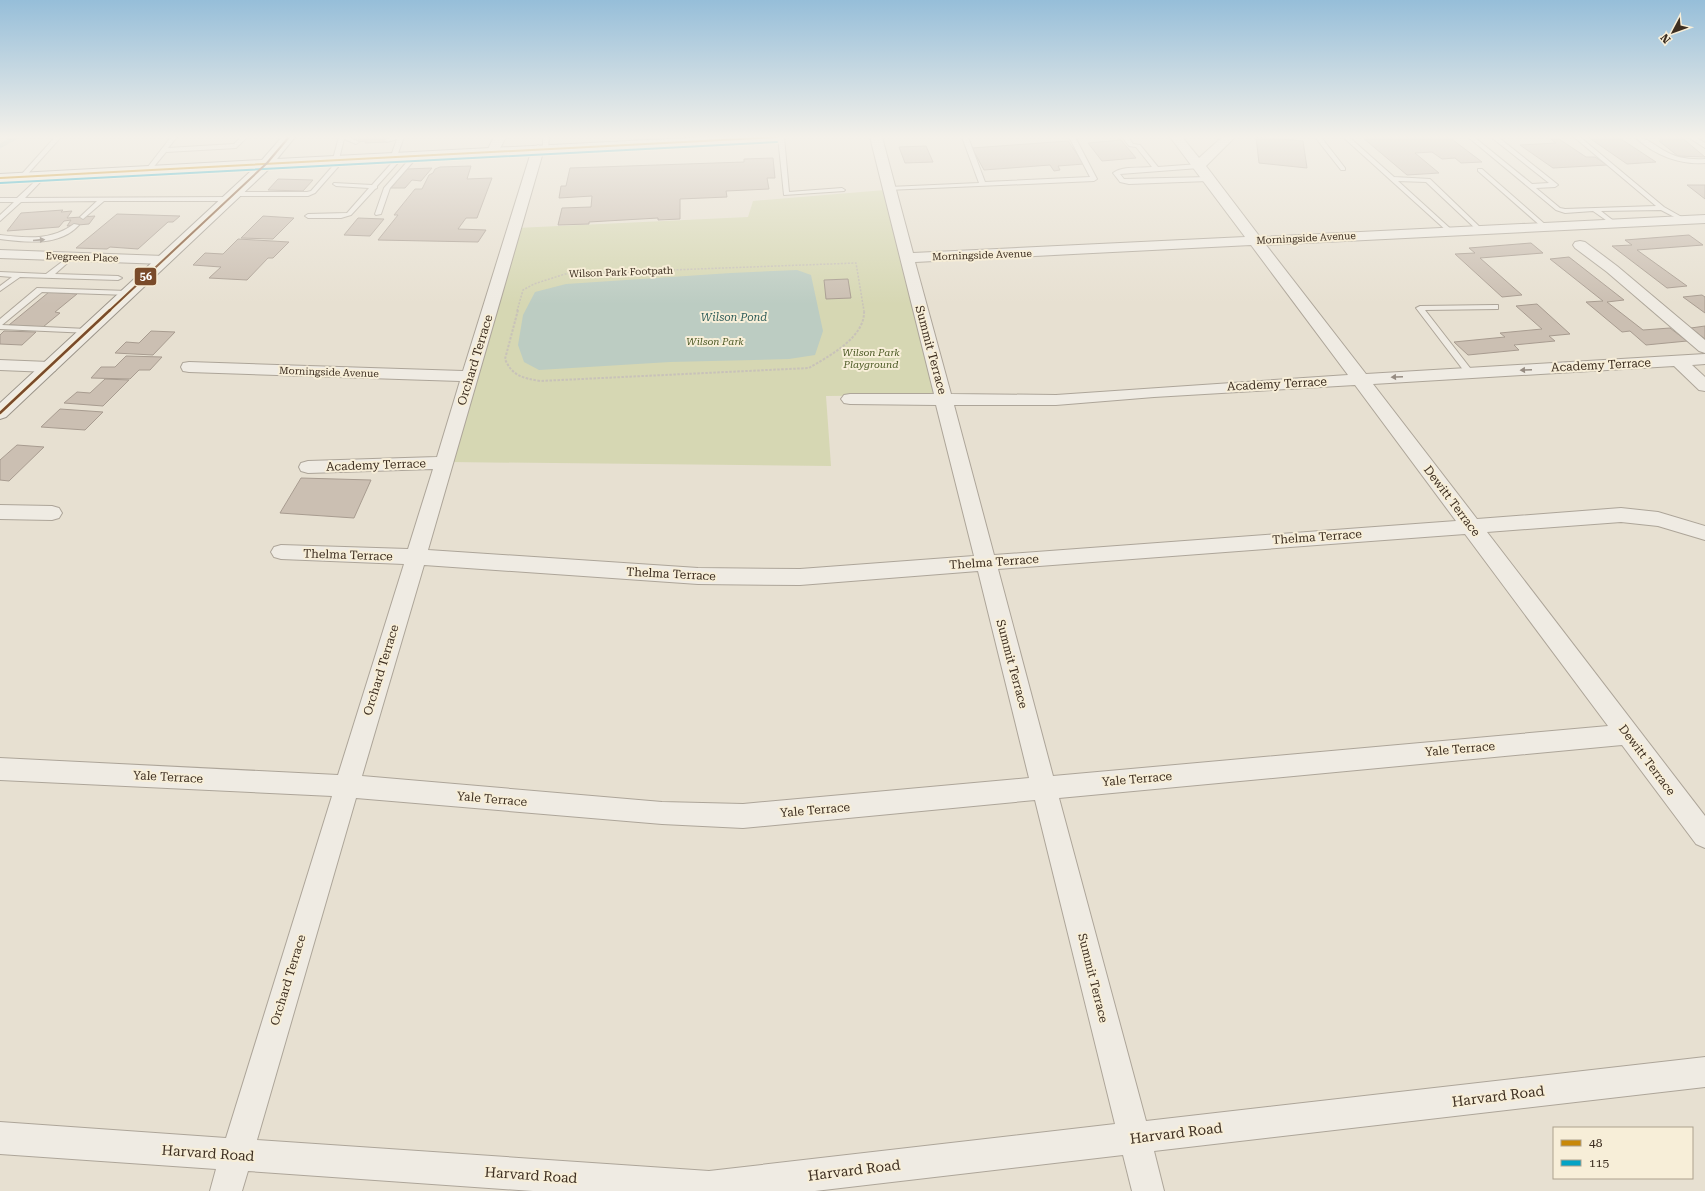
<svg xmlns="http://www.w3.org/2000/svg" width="1705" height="1191" font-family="'Roboto Serif',serif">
<rect width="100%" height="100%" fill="#e7e0d1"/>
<path fill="#d6d7b3" d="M 885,190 L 938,395 L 826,396 L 831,466 L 450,462 L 517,228 L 748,217 L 753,201 Z"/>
<path fill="#bcccc2" d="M 797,270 L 811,275 L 823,331 L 815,355 L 789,359 L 670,362 L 539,370 L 524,362 L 518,345 L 523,315 L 535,292 L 566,284 L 731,273 Z"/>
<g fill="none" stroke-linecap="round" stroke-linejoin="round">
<path stroke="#bcccc2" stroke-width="4.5" d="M 0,146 L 16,137"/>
</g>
<path fill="#cbbfb2" stroke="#a89c90" d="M 360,137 L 389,137 L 387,142 L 365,143 L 366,141 L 358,142 Z
M 1256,137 L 1303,141 L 1307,168 L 1259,163 Z
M 1362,137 L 1449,137 L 1482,162 L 1461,163 L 1455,158 L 1442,159 L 1432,152 L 1415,153 L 1439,173 L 1407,175 Z
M 1588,137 L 1618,137 L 1656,162 L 1627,164 Z
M 1658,137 L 1681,137 L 1705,157 L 1678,156 L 1659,141 L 1663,141 Z
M 1551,139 L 1559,139 L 1586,157 L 1595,157 L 1607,165 L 1553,168 L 1520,145 L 1556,143 Z
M 1121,140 L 1136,158 L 1102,161 L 1088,143 Z
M 1068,141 L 1084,164 L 1058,166 L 1060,170 L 1054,171 L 1050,165 L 984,170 L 972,148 Z
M 926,146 L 933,162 L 905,163 L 899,147 Z
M 773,158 L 775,178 L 767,178 L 769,189 L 726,191 L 727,197 L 680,199 L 680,219 L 658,220 L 658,218 L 589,222 L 589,224 L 558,225 L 562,208 L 591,207 L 592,196 L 559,198 L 561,186 L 566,186 L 570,168 L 744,162 L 744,159 Z
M 471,166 L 467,179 L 492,178 L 477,218 L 466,218 L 458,229 L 486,230 L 478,242 L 378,240 L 398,215 L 394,215 L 415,189 L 422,189 L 429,175 L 433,173 L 435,169 L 440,167 Z
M 432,168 L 421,181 L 412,180 L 405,188 L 391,188 L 407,169 Z
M 278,179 L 313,180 L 303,191 L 268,190 Z
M 1687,185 L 1705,185 L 1705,199 Z
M 63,210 L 61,212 L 72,211 L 67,218 L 95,216 L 89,224 L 67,226 L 71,220 L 64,221 L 59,227 L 7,231 L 21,213 Z
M 117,214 L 180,216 L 173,222 L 168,222 L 138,249 L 110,247 L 107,249 L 76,248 Z
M 263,216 L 294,218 L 273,239 L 241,238 Z
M 358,218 L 384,219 L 370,236 L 344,235 Z
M 1689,235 L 1703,245 L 1637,250 L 1687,286 L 1667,288 L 1612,246 L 1632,245 L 1625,240 Z
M 238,239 L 289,242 L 273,258 L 268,258 L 247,280 L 209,278 L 221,267 L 193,265 L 205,253 L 223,254 Z
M 1531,243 L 1543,253 L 1480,258 L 1522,295 L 1502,297 L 1455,254 L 1475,253 L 1469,248 Z
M 1569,257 L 1624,300 L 1607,302 L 1643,330 L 1670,328 L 1687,341 L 1646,345 L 1630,331 L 1622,332 L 1586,302 L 1603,301 L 1550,259 Z
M 848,279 L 851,298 L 826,299 L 824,280 Z
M 49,292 L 77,294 L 55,312 L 60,313 L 43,327 L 9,325 Z
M 1702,295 L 1705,297 L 1705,313 L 1683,297 Z
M 1537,304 L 1570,334 L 1549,336 L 1555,341 L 1514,345 L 1519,350 L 1468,355 L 1454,342 L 1505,337 L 1500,333 L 1542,329 L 1516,306 Z
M 1705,326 L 1705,339 L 1691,328 Z
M 4,331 L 36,332 L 22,345 L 0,344 L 0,335 Z
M 151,331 L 175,332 L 153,355 L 115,353 L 126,342 L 139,343 Z
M 126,356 L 162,357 L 150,370 L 139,370 L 130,379 L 91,378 L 101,367 L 115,367 Z
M 105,379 L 129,380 L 103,406 L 64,403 L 77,392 L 90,393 Z
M 60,409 L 103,412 L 85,430 L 41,427 Z
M 17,445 L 44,447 L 9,481 L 0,480 L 0,460 Z
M 301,478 L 371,480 L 354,518 L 280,513 Z"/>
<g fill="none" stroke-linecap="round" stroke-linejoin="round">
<g stroke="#ada599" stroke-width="2">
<path id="lane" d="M 55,137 L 61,137 L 25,177 L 21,177 L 21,175 Z
M 171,137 L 177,137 L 168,148 L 234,144 L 241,137 L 247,137 L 236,148 L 166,152 L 151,170 L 147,170 L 147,168 Z
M 339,137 L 349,137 L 359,142 L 356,144 L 344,139 L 339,159 L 342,157 L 345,159 L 315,193 L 308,196 L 234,196 L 231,194 L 234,192 L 307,192 L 311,191 L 338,160 L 333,159 Z
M 392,137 L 404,137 L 397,156 L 394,158 L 391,156 L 397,139 L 387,142 L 384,140 Z
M 543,137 L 549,137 L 548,149 L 543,148 Z
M 778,137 L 784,137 L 789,192 L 842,188 L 845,190 L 844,191 L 784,195 Z
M 962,137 L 968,137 L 985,182 L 1090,177 L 1069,137 L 1075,137 L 1097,179 L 1094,181 L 887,190 L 887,188 L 889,187 L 979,183 Z
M 1122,137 L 1128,137 L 1133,144 L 1140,145 L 1158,167 L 1199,164 L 1202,166 L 1199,168 L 1120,174 L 1124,179 L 1208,177 L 1211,179 L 1208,181 L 1129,184 L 1120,182 L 1113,173 C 1122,166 1140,168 1152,167 L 1136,147 L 1129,146 Z
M 1315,137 L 1321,137 L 1345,168 L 1345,170 L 1341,170 Z
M 1343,137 L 1349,137 L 1394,177 L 1430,179 L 1483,230 L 1478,231 L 1426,182 L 1398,181 L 1453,231 L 1448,232 Z
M 1468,137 L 1474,137 L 1532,184 L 1549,183 L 1491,137 L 1498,137 L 1557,184 L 1558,185 L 1555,187 L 1536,188 L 1560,208 L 1565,209 L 1656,206 L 1574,137 L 1580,137 L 1664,207 L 1687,220 L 1682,221 L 1661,210 L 1601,211 L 1615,222 L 1616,223 L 1613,225 L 1593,211 L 1565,213 L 1556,210 Z
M 1635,137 C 1646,137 1654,145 1663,150 C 1676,158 1689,160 1705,159 L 1705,163 C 1680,165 1654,155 1635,137 Z
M 1688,137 L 1695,137 L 1705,143 L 1705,148 Z
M 414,154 L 419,155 L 390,188 L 381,214 L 376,215 L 375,214 L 384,188 Z
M 399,155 L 404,156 L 377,186 L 377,188 L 375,189 L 351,215 L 341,218 L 308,218 L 305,216 L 308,214 L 347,213 L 369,188 L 336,186 L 333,184 L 334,183 L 372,185 Z
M 1478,169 L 1482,169 L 1547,226 L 1547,228 L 1543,228 L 1478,171 Z
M 44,173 L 46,174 L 46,176 L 25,198 L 229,197 L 232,199 L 229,201 L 104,201 L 83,219 L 80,217 L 81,216 L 97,201 L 21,202 L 0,221 L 0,215 L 14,202 L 0,202 L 0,198 L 17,198 Z
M 74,224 L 79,225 C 59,247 26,242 0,239 L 0,235 C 27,238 51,241 74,224 Z
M 71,255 L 73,256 L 73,258 L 55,274 L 118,276 L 122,278 L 118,280 L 20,277 L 0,291 L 0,286 L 12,277 L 0,276 L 0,272 L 46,274 Z
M 37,288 L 128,291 L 132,293 L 128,295 L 42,292 L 2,325 L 87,329 L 91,331 L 90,333 L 0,329 L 0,319 Z
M 1495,305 L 1498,305 L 1498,309 L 1425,310 L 1474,373 L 1470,375 L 1467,375 L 1416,308 L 1420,306 Z"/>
</g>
<g stroke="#ada599" stroke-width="2">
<path id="street" d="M 494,137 L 506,137 L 497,154 L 493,155 L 487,151 Z
M 870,137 L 882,137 L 913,253 L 1245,237 L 1170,137 L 1182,137 L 1199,158 L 1222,137 L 1235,137 L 1206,166 L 1260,237 L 1705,215 L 1705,223 L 1266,245 L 1366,374 L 1705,354 L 1705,364 L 1692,365 L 1705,377 L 1705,391 L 1699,390 L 1674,366 L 1373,384 L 1477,519 L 1621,508 L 1658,512 L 1705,526 L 1705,540 L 1658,526 L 1621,522 L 1487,532 L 1705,816 L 1705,848 L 1696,844 L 1622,745 L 1059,798 L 1146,1121 L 1705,1057 L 1705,1087 L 1154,1151 L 1164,1191 L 1132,1191 L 1123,1155 L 815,1191 L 533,1191 L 248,1171 L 242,1191 L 210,1191 L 216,1169 L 0,1154 L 0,1122 L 226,1138 L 332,796 L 0,780 L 0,758 L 338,775 L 404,564 L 281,559 L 274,557 L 271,552 L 274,547 L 281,545 L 408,549 L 433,469 L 308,473 L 301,471 L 299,467 L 301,463 L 308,461 L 437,457 L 460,381 L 189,372 L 183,371 L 181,367 L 183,363 L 189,362 L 463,371 L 532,149 L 538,145 L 544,149 L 428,550 L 698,568 L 800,569 L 974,556 L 936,405 L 850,404 L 844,403 L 841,399 L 844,395 L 850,394 L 934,394 ZM 1251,245 L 1348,375 L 1056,395 L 951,394 L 915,262 ZM 1355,385 L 1456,521 L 994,555 L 954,405 L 1056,405 L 1154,397 ZM 1465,534 L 1608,726 L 1053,776 L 998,569 ZM 424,565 L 698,584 L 800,585 L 978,571 L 1029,778 L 743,804 L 662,802 L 362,776 ZM 356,798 L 662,824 L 743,828 L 1035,800 L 1115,1124 L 709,1171 L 257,1140 Z
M 1580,241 L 1585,242 L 1617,266 L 1705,340 L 1705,353 L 1699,351 L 1607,272 L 1575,248 L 1573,245 L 1575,242 Z
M 0,250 L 164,256 L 169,257 L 171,260 L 169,263 L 164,264 L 0,258 Z
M 0,360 L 49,362 L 55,363 L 57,367 L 55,371 L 49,372 L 0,370 Z
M 0,505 L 52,506 L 59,508 L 62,513 L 59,518 L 52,520 L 0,519 Z"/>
</g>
<g stroke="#9c958a" stroke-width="2">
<path id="secondary" d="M 282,137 L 295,137 L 277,159 L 706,137 L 783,137 L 777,141 L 270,168 L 6,417 L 0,419 L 0,403 L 253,169 L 0,182 L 0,174 L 262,160 Z"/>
</g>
<path stroke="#c8c2b9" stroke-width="1.5" stroke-dasharray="2 1.5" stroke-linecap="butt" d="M 517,311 L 523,290 L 534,284 L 565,274 L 856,263 L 864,311"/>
<path stroke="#c8c2b9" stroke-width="2" stroke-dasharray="2.5 1.5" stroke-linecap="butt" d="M 518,310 L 505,359 C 512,376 523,378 540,381 L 809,368 C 829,356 866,337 864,310"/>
<use href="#lane" fill="#efebe3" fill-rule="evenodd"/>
<use href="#street" fill="#efebe3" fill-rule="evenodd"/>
<use href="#secondary" fill="#efebe3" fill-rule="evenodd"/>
<g stroke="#f7eed8" stroke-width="4">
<path id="bus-1" d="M 0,178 L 777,137"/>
</g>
<g stroke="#f7eed8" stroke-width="4">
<path id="bus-2" d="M 0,183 L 777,142"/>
</g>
<g stroke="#f7eed8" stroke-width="4">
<path id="bus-3-far1" d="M 109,311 L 267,163 L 289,137"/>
</g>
<g stroke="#f7eed8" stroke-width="5">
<path id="bus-3" d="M 0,413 L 110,310"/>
</g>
<use href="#bus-1" stroke="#c88808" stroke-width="2"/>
<use href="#bus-2" stroke="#03a3c5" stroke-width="2"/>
<use href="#bus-3-far1" stroke="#7a4b2a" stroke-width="2"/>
<use href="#bus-3" stroke="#7a4b2a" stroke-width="2.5"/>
</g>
<defs><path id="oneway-solid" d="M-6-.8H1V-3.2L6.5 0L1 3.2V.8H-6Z"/></defs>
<g fill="#968c82">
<use href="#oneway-solid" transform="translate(39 240) rotate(-5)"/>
<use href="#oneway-solid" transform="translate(1526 370) rotate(177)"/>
<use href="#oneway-solid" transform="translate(1397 377) rotate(177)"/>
</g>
<linearGradient id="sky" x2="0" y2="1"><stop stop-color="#96bed9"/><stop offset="0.45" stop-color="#f4f1ea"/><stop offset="1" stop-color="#f4f1ea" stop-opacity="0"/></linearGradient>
<rect width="1705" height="304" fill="url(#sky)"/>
<g text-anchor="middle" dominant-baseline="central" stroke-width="4" stroke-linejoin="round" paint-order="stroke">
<g font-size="10" fill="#3d2e20" stroke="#f7eed8">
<text transform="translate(1306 238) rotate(-3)">Morningside Avenue</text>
<text transform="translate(982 255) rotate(-2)">Morningside Avenue</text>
<text transform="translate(82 257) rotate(2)">Evegreen Place</text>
<text transform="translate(621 272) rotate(-2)">Wilson Park Footpath</text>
<text transform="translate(329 372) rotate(2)">Morningside Avenue</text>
</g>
<g font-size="10" font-style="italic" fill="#4d5a26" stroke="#f7eed8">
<text x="715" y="341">Wilson Park</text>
<text x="871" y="352">Wilson Park<tspan x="871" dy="12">Playground</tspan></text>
</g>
<g font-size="11" font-style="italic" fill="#2f5d5a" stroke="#f7eed8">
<text x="734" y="317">Wilson Pond</text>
</g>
<g font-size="12" fill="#3d2e20" stroke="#f7eed8">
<text transform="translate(931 350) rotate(75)">Summit Terrace</text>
<text transform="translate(475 360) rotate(-73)">Orchard Terrace</text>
<text transform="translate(1601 365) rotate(-3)">Academy Terrace</text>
<text transform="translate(1277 384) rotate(-3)">Academy Terrace</text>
<text transform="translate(376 465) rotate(-2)">Academy Terrace</text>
<text transform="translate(1452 501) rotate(53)">Dewitt Terrace</text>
<text transform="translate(1317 537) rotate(-4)">Thelma Terrace</text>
<text transform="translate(348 555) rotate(2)">Thelma Terrace</text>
<text transform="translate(994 562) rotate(-4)">Thelma Terrace</text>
<text transform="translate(671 574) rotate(3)">Thelma Terrace</text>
<text transform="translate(1012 664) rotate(75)">Summit Terrace</text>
<text transform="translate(381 670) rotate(-73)">Orchard Terrace</text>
<text transform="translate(1460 749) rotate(-5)">Yale Terrace</text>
<text transform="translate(1647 760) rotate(53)">Dewitt Terrace</text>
<text transform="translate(168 777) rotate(3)">Yale Terrace</text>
<text transform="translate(1137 779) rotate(-5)">Yale Terrace</text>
<text transform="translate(492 799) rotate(5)">Yale Terrace</text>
<text transform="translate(815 810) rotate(-5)">Yale Terrace</text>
<text transform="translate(1093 978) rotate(76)">Summit Terrace</text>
<text transform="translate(288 980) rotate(-73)">Orchard Terrace</text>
</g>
<g font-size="14" fill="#3d2e20" stroke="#f7eed8">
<text transform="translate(1498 1096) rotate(-7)">Harvard Road</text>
<text transform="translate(1176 1133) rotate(-7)">Harvard Road</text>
<text transform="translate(208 1153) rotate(4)">Harvard Road</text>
<text transform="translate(854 1170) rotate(-7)">Harvard Road</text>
<text transform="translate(531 1175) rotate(4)">Harvard Road</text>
</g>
</g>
<rect stroke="#f7eed8" stroke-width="1.5" x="134" y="267" width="23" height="19" rx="4" fill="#7a4b2a"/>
<g font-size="11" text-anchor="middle" font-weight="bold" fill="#fff">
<text x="146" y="280">56</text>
</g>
<rect x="1553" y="1127" width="140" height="52" fill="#f7eed8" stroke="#ada18e"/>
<rect x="1561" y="1140" width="20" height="6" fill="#c88808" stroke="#ada18e"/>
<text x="1589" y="1147" font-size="12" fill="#3d2e20">48</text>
<rect x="1561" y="1160" width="20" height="6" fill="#03a3c5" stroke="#ada18e"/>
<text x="1589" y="1167" font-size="12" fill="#3d2e20">115</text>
<g transform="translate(1673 32) rotate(229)" stroke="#f7eed8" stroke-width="3" paint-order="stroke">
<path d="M0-3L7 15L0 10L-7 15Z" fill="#3d2e20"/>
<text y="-6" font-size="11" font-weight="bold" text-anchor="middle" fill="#3d2e20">N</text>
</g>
</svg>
